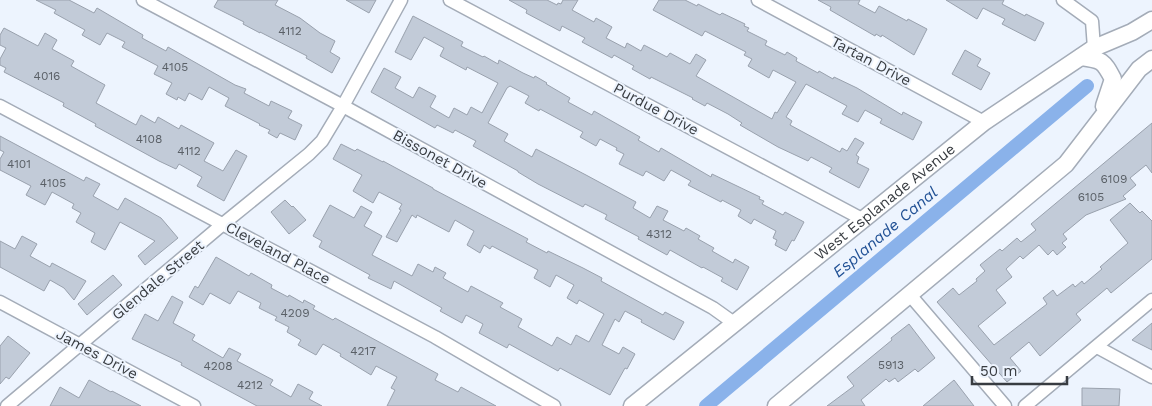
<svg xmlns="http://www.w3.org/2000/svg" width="1152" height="406" font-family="'Work Sans',sans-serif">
<rect width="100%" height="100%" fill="#edf4fe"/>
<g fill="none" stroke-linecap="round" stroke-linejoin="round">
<path stroke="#8ab2ea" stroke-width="14" d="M 706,406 L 1087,86"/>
</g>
<path fill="#c2cbd8" stroke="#99a1ad" d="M 36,0 L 69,0 L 94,13 L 97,8 L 143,35 L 142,38 L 166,51 L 168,47 L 235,85 L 246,89 L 244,93 L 269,106 L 271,101 L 292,111 L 288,118 L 302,125 L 295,140 L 280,133 L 277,138 L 268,133 L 270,130 L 259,125 L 260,124 L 225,106 L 229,98 L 209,87 L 202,100 L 189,93 L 185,101 L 178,97 L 177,100 L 166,94 L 172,83 L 154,74 L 158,66 L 122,47 L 125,42 L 107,33 L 100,45 L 82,35 L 85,30 L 54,13 L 56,10 Z
M 218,0 L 278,0 L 275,5 L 300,18 L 320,33 L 335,41 L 330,52 L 340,58 L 332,73 L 306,58 L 307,56 L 260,32 L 260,33 L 243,24 L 244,22 L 214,7 Z
M 346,0 L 376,0 L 369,13 Z
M 509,0 L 547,0 L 557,5 L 558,3 L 561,4 L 563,0 L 578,0 L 572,10 L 594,22 L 596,18 L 612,27 L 606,38 L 625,48 L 627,43 L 641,51 L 644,45 L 667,57 L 670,53 L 690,64 L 696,54 L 706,60 L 696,76 L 772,119 L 775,112 L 777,113 L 796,82 L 773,70 L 769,78 L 748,66 L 752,59 L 744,55 L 746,52 L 705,31 L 702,36 L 653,10 L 659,0 L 685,0 L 697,6 L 698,4 L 720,15 L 722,13 L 745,24 L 744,26 L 749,28 L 747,31 L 767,41 L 765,45 L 785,55 L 787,52 L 797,58 L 796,61 L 818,73 L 819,71 L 833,79 L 834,77 L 857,88 L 902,115 L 903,112 L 922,122 L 913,140 L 880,123 L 882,119 L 865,110 L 858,122 L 842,114 L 847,106 L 806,84 L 786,117 L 792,121 L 790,125 L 840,152 L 842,148 L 847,151 L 855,138 L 864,143 L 856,155 L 859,157 L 857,163 L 869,169 L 859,188 L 829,172 L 832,168 L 811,157 L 808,161 L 778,147 L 740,125 L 742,123 L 728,114 L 707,103 L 705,106 L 692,99 L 693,98 L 651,77 L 650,79 L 632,69 L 634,66 L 614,55 L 612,58 L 582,42 L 585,38 L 562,26 L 560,31 L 526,13 L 527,10 Z
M 818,0 L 860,0 L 858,4 L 875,13 L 879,6 L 907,21 L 908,19 L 927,29 L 914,55 L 882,35 L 881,37 L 876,34 L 875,36 L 830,10 L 831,7 Z
M 946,0 L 1004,0 L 1002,4 L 1025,16 L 1026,14 L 1044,23 L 1035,41 L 1002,24 L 1005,19 L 983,8 L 977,19 Z
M 413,16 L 463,42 L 461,46 L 483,57 L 484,56 L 498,64 L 499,60 L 523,73 L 534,78 L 535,76 L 547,83 L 546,84 L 570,98 L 568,102 L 592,115 L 594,111 L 640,137 L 638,140 L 659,152 L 661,148 L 711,177 L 712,174 L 760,197 L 759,199 L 764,201 L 762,204 L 783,215 L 785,212 L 804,222 L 794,241 L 792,240 L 786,251 L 775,245 L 777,240 L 773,238 L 776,231 L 754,219 L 751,224 L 738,216 L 741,210 L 722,200 L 721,202 L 688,185 L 691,181 L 671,170 L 664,181 L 646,171 L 643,176 L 619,164 L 624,154 L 616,150 L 617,148 L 600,139 L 596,146 L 580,137 L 583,132 L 540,109 L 539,111 L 525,103 L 529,96 L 510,86 L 507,88 L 488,123 L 508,134 L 504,141 L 532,157 L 536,149 L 586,175 L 636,202 L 633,208 L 650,218 L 657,206 L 668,211 L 663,220 L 684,231 L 686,228 L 700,236 L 698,239 L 714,248 L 712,251 L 733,263 L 735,259 L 749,267 L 737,290 L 721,281 L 723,278 L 703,267 L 702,268 L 670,250 L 667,255 L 638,239 L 639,237 L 605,219 L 607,215 L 585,204 L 583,207 L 538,184 L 518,172 L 518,171 L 473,146 L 476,141 L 455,130 L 453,133 L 437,125 L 435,128 L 371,92 L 384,68 L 401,77 L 395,88 L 413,98 L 419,87 L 436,96 L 430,107 L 449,118 L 454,108 L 467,115 L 471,107 L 482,113 L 498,83 L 467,67 L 466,70 L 440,56 L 444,48 L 424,37 L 411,60 L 395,52 Z
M 4,28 L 38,46 L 45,33 L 57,40 L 52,49 L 74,61 L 71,66 L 105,85 L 96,103 L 136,125 L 141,115 L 155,123 L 158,117 L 179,129 L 181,125 L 214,143 L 204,161 L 223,171 L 236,150 L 247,156 L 224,201 L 197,186 L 202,177 L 179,164 L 176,169 L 159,161 L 95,126 L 96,124 L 63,106 L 64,103 L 4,72 L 6,68 L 0,65 L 0,59 L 6,48 L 0,45 L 0,35 Z
M 965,50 L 981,59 L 977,66 L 990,73 L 981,90 L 952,74 Z
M 1152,123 L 1152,173 L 1146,165 L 1130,178 L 1136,185 L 1123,196 L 1126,199 L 1086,215 L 1063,234 L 1067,239 L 1062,243 L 1066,247 L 1057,255 L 1053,250 L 1048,255 L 1039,245 L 1023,259 L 1020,256 L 1006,269 L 1012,277 L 996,290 L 1006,303 L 978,326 L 994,345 L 1047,304 L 1043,298 L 1053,290 L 1057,296 L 1073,284 L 1075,287 L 1082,281 L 1084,284 L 1102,269 L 1100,267 L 1128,243 L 1110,220 L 1130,203 L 1140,213 L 1142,211 L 1152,221 L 1152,259 L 1111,293 L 1107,288 L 1076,314 L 1081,320 L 1040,356 L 1029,342 L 1010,358 L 1021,371 L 1007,382 L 937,302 L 953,288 L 959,295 L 977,281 L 976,279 L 985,271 L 980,265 L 1000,249 L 1002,251 L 1017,238 L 1021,242 L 1036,230 L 1031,224 Z
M 0,136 L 84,181 L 86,177 L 100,184 L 93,196 L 118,210 L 125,198 L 161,218 L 178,238 L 145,265 L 138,256 L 155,241 L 120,222 L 105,250 L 91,242 L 95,233 L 76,222 L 81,213 L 72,208 L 74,204 L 52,192 L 45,205 L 26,195 L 31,186 L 0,170 L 0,159 L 4,152 L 0,150 Z
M 341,144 L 355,151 L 357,149 L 383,162 L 383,161 L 433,188 L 433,189 L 511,230 L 528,239 L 526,242 L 547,253 L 548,251 L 583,268 L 602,278 L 601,281 L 663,315 L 665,312 L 684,322 L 674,340 L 641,322 L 642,320 L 625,311 L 619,322 L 615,319 L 602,345 L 619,354 L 623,347 L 635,354 L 627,369 L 625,368 L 610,395 L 560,368 L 558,371 L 509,344 L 507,348 L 479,333 L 483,324 L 466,315 L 462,323 L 440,311 L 442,308 L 394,281 L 391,289 L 368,278 L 370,275 L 319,247 L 322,241 L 313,236 L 330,205 L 354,218 L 361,206 L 372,212 L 364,226 L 382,236 L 372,255 L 412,276 L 418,264 L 433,272 L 435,267 L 446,273 L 443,278 L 448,281 L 468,292 L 471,286 L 503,303 L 500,307 L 522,319 L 518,327 L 552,346 L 557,337 L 571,345 L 576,335 L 589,342 L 604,314 L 579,300 L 577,304 L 567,298 L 574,285 L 556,275 L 550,287 L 534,278 L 538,270 L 492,246 L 490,249 L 484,245 L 480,253 L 467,245 L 474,231 L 455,220 L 449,232 L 417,215 L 416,218 L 412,215 L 397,242 L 386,237 L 401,210 L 399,209 L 402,204 L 379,192 L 373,203 L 353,191 L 362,175 L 333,159 Z
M 285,200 L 292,207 L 293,206 L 306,220 L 289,234 L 271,212 Z
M 22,236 L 37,244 L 30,256 L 50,267 L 52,263 L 86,281 L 74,300 L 64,288 L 50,280 L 44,291 L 0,267 L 0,241 L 15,249 Z
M 216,257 L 249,276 L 251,273 L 272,285 L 271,288 L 288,297 L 289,295 L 303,303 L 304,300 L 315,306 L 313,309 L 333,320 L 335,318 L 438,374 L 435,380 L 458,392 L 461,387 L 496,406 L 387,406 L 395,390 L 391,388 L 397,377 L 376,366 L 371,375 L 340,356 L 341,354 L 323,344 L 316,355 L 298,345 L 301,340 L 287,332 L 289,327 L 275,320 L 277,317 L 259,308 L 261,303 L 238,291 L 230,304 L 210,293 L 203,305 L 189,297 L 195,286 L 198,288 Z
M 113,275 L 122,285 L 87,315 L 78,304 Z
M 172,296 L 183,302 L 173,323 L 195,335 L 192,340 L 223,358 L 229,348 L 241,354 L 237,361 L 273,380 L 270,385 L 291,397 L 298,384 L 313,392 L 309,399 L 322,406 L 257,406 L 181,365 L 182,363 L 132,339 L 145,314 L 158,321 Z
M 1152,323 L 1152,350 L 1132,340 Z
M 909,324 L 935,358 L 918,372 L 915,369 L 898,382 L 895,378 L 889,382 L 886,379 L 861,400 L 865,406 L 827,406 L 854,386 L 847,377 L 892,340 L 891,338 Z
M 8,336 L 30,353 L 9,379 L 6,377 L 0,384 L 0,346 Z
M 89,380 L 111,392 L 112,391 L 141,406 L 50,406 L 60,387 L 79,398 Z
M 954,380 L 974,406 L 923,406 Z
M 1082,388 L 1120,389 L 1119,406 L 1082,406 Z"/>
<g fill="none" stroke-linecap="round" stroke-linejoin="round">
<g stroke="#a4acb8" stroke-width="15">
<path id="minor" d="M 143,0 L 343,106 L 713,308 L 734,323
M 450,0 L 862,219
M 758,0 L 984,122
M 1063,0 L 1092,21 L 1094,48
M 0,106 L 435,337 L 554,406
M 910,295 L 1005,406
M 0,302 L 194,406
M 1097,347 L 1152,377
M 7,406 L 223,224 L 309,154 L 322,141 L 343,106 L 401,0
M 1025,406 L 1152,300"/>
</g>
<g stroke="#a4acb8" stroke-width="19">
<g id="major">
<path d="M 1081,57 C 1102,60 1103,60 1113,79 L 1104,106"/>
<path id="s1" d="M 632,406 L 984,122 L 1094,48 L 1132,32 L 1152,20"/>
<path d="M 776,406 L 1066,164 L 1139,69 L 1152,59"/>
</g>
</g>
<use href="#minor" stroke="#fff" stroke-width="12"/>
<use href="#major" stroke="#fff" stroke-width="16"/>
</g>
<g text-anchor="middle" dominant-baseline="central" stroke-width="4" stroke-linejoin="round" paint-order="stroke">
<g font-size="12" fill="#5a6067">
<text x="290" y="31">4112</text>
<text x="175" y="67">4105</text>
<text x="47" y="76">4016</text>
<text x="149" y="139">4108</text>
<text x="189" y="151">4112</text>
<text x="19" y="164">4101</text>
<text x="1114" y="179">6109</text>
<text x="53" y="183">4105</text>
<text x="1091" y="197">6105</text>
<text x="659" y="234">4312</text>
<text x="295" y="313">4209</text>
<text x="363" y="351">4217</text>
<text x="891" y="365">5913</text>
<text x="218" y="366">4208</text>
<text x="250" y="385">4212</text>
</g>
<g font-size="15" fill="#383c41" stroke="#edf4fe">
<text transform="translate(871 61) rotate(28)">Tartan Drive</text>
<text transform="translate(656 109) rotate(28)">Purdue Drive</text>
<text transform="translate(440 159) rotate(29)">Bissonet Drive</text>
<text stroke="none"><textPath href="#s1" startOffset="325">West Esplanade Avenue</textPath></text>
<text transform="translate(278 253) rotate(28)">Cleveland Place</text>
<text transform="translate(158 280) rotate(-40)">Glendale Street</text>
<text transform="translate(97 354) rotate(28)">James Drive</text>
</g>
<g font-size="16" font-style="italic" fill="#215195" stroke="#edf4fe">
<text transform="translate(885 232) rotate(-40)">Esplanade Canal</text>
</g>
</g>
<path d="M972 376v8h95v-8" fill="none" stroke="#383c41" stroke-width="2.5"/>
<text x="980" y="376" font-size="15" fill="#383c41" stroke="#edf4fe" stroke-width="4" paint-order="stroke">50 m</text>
</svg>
